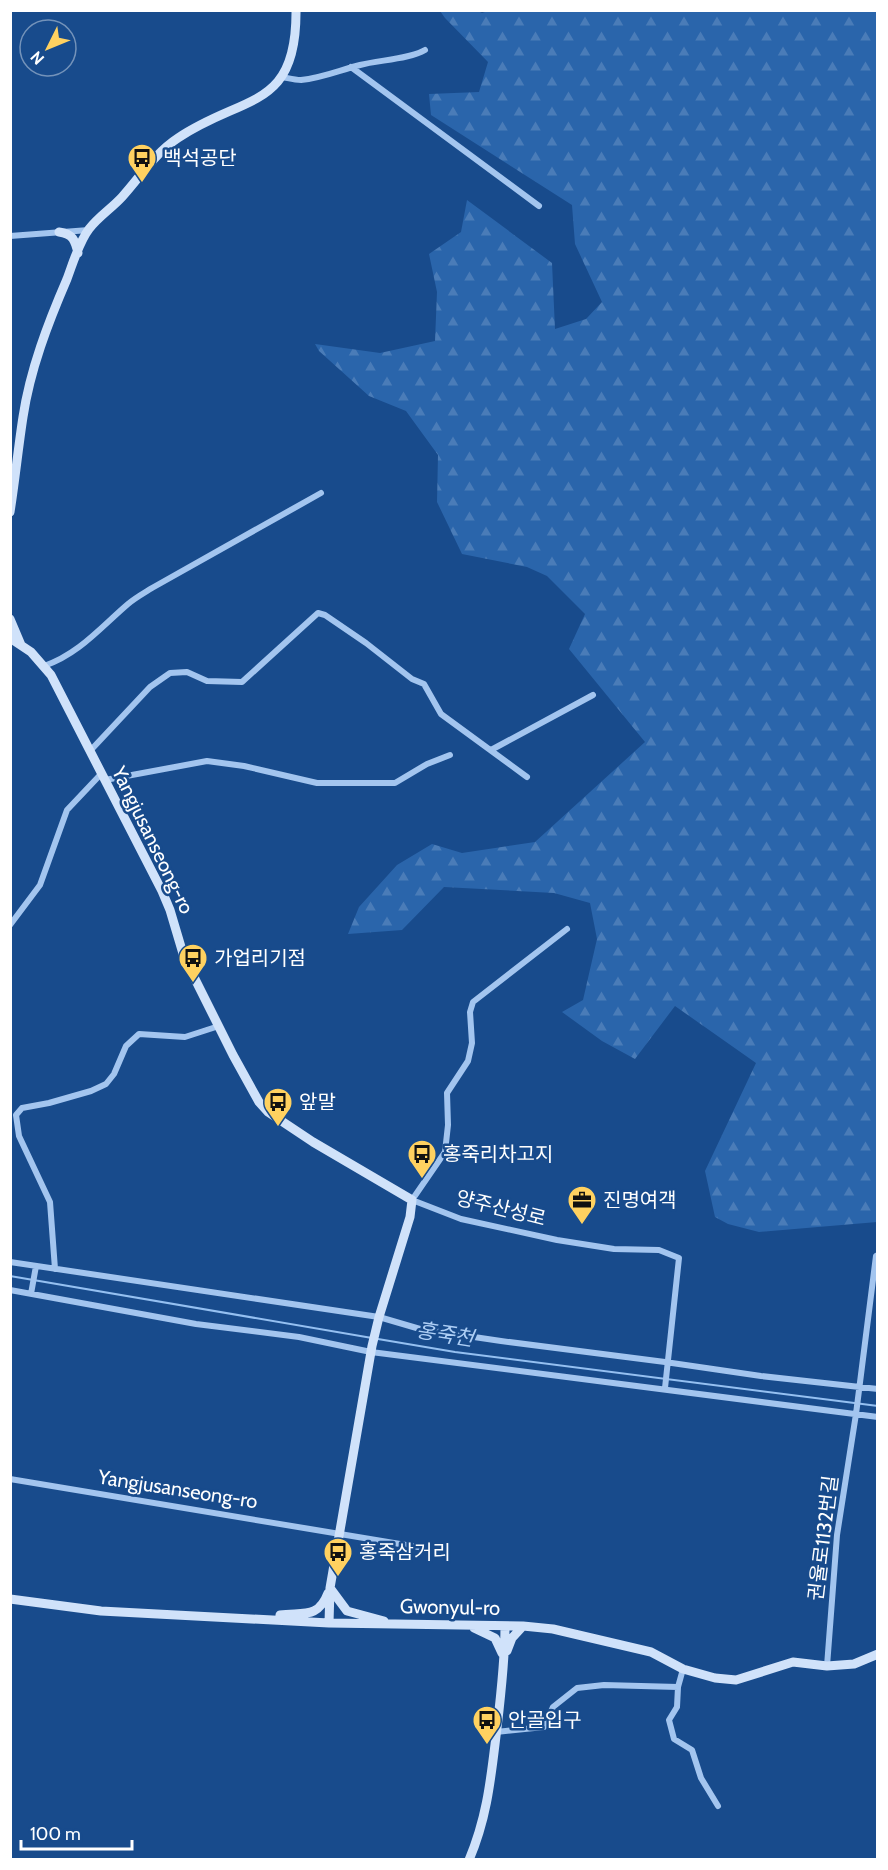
<svg xmlns="http://www.w3.org/2000/svg" width="888" height="1870" font-family="Cabin,'Noto Sans KR',sans-serif">
<defs>
<pattern id="forest-firs" width="22" height="20" patternUnits="userSpaceOnUse" patternTransform="scale(1.5)"><rect width="22" height="20" fill="#2a65ab"/><path d="M5 1l3.5 6h-7zM16 11l3.5 6h-7z" fill="#4a7cb8"/></pattern>
</defs>
<rect width="100%" height="100%" fill="#184b8c"/>
<path fill="url(#forest-firs)" d="M 488,11 L 877,11 L 877,1222 L 759,1232 L 728,1224 L 715,1217 L 705,1171 L 756,1063 L 675,1006 L 635,1059 L 602,1041 L 562,1012 L 583,1000 L 597,939 L 590,903 L 554,893 L 444,887 L 402,930 L 348,934 L 359,907 L 397,865 L 432,844 L 462,853 L 535,842 L 645,742 L 569,649 L 585,614 L 547,576 L 527,567 L 462,554 L 437,502 L 438,455 L 406,411 L 369,396 L 319,351 L 315,344 L 380,353 L 435,341 L 437,292 L 429,254 L 461,232 L 467,200 L 552,263 L 555,329 L 586,319 L 602,302 L 575,244 L 572,205 L 431,115 L 429,94 L 479,92 L 488,62 L 445,18 L 440,11 L 478,11 L 482,13 Z"/>
<g fill="none" stroke-linecap="round" stroke-linejoin="round">
<path stroke="#95c0f1" stroke-width="2" d="M 10,1276 L 372,1338
M 378,1339 L 455,1352 L 878,1406"/>
<path stroke="#a3c5ef" stroke-width="6" d="M 351,67 L 539,206
M 282,77 C 288,78 294,80 301,80 C 322,78 340,70 360,65 C 379,60 410,59 425,50
M 10,236 L 89,230
M 44,666 C 79,654 101,627 128,604 C 135,598 144,593 152,588 L 321,493
M 491,750 L 593,695
M 90,751 L 150,687 L 170,673 L 187,672 L 207,681 L 242,682 L 318,613 L 325,615 L 366,643 L 412,679 L 424,684 L 441,714 L 527,777
M 105,780 L 207,761 L 244,766 L 317,783 L 395,783 L 427,764 L 450,755
M 10,925 L 40,885 L 67,810 L 101,774
M 567,929 L 473,1002 L 470,1012 L 472,1043 L 468,1061 L 447,1093 L 448,1125 L 445,1152 L 412,1200 L 461,1219 L 557,1240 L 614,1249 L 659,1250 L 679,1258 L 665,1388
M 10,1262 L 379,1317 L 420,1329 L 501,1341 L 665,1362 L 761,1376 L 878,1389
M 55,1269 L 50,1202 L 19,1136 L 16,1115 L 22,1108 L 49,1103 L 91,1091 L 106,1084 L 114,1074 L 126,1046 L 139,1034 L 185,1037 L 219,1026
M 10,1290 L 196,1324 L 299,1337 L 371,1352 L 878,1417
M 31,1294 L 36,1266
M 10,1479 L 424,1548
M 827,1666 L 837,1535 L 856,1414 L 876,1256 L 878,1255
M 683,1669 L 678,1687 L 677,1707 L 669,1720 L 674,1739 L 692,1750 L 701,1778 L 718,1806
M 496,1732 L 544,1727 L 553,1707 L 577,1688 L 604,1685 L 678,1687"/>
<path stroke="#d0e2fa" stroke-width="9" d="M 59,232 C 73,234 75,240 78,253
M 10,512 C 15,481 18,449 23,417 C 30,370 48,323 67,279 C 73,263 79,242 89,229 C 98,217 112,208 122,197 C 140,177 155,153 178,138 C 243,94 297,111 296,10
M 10,619 L 21,645
M 10,638 L 31,652 L 51,675 L 162,891 L 170,910 L 184,957 L 233,1055 L 259,1102 L 268,1112 L 313,1142 L 412,1200 L 410,1217 L 379,1317 L 372,1346 L 330,1588 L 329,1623
M 330,1588 L 347,1611 L 384,1621
M 10,1599 L 101,1611 L 329,1623 L 523,1626 L 553,1629 L 651,1652 L 683,1669 L 715,1678 L 736,1680 L 793,1662 L 827,1666 L 854,1664 L 878,1654
M 280,1615 C 303,1612 318,1619 328,1593
M 474,1628 L 495,1638 L 502,1653
M 507,1651 L 512,1638 L 523,1626
M 469,1860 C 488,1815 491,1776 497,1728 C 501,1694 505,1660 505,1626"/>
</g>
<defs>
<g id="bus-pin" transform="scale(1.5)"><path d="M0 17L-7.5 6A9.5 9.5 0 1 1 7.5 6Z" fill="#ffd160" stroke="#184b8c"/><path d="M-5-6H5V4H4V6H2V4H-2V6H-4V4H-5ZM-3.5-4V0h7V-4ZM-3.5 1.2v1.5H-2V1.2ZM2 1.2v1.5H3.5V1.2Z" fill="#111"/></g>
<g id="office-pin" transform="scale(1.5)"><path d="M0 17L-7.5 6A9.5 9.5 0 1 1 7.5 6Z" fill="#ffd160" stroke="#184b8c"/><path d="M-6-3h4V-5.5h4V-3h4V5H-6ZM-1-4.5V-3h2v-1.5ZM-6 0V1H6V0Z" fill="#111"/></g>
</defs>
<g fill-rule="evenodd">
<use href="#bus-pin" x="142" y="158"/>
<use href="#bus-pin" x="193" y="958"/>
<use href="#bus-pin" x="278" y="1102"/>
<use href="#bus-pin" x="422" y="1154"/>
<use href="#office-pin" x="582" y="1200"/>
<use href="#bus-pin" x="338" y="1552"/>
<use href="#bus-pin" x="487" y="1720"/>
</g>
<g text-anchor="middle" dominant-baseline="central" stroke-width="5" stroke-linejoin="round" paint-order="stroke">
<g font-size="20" fill="#fff" stroke="#184b8c" text-anchor="start">
<text x="163" y="158">백석공단</text>
<text x="214" y="958">가업리기점</text>
<text x="299" y="1102">앞말</text>
<text x="443" y="1154">홍죽리차고지</text>
<text x="603" y="1200">진명여객</text>
<text x="359" y="1552">홍죽삼거리</text>
<text x="508" y="1720">안골입구</text>
</g>
<g font-size="20" fill="#fff" stroke="#184b8c">
<text transform="translate(153 840) rotate(64)">Yangjusanseong-ro</text>
<text transform="translate(501 1208) rotate(14)">양주산성로</text>
<text transform="translate(178 1489) rotate(9)">Yangjusanseong-ro</text>
<text transform="translate(823 1538) rotate(-83)">권율로1132번길</text>
<text transform="translate(450 1607) rotate(1)">Gwonyul-ro</text>
</g>
<g font-size="21" font-style="italic" fill="#aecff6" stroke="#184b8c">
<text transform="translate(445 1334) rotate(9)">홍죽천</text>
</g>
</g>
<rect width="888" height="1870" fill="none" stroke="#ffffff" stroke-width="24"/>
<g transform="translate(48 48) rotate(227)"><circle r="28" fill="#184b8c" stroke="#7493ba" stroke-width="1.5"/>
<path d="M0-4.5L10 22L0 15L-10 22Z" fill="#ffd160"/>
<text y="-9" font-size="16" font-weight="bold" text-anchor="middle" fill="#ffffff">N</text>
</g>
<path d="M21 1840v9h111v-9" fill="none" stroke="#ffffff" stroke-width="3"/>
<text x="30" y="1840" font-size="18" fill="#ffffff" stroke="#184b8c" stroke-width="4.5" paint-order="stroke">100 m</text>
</svg>
